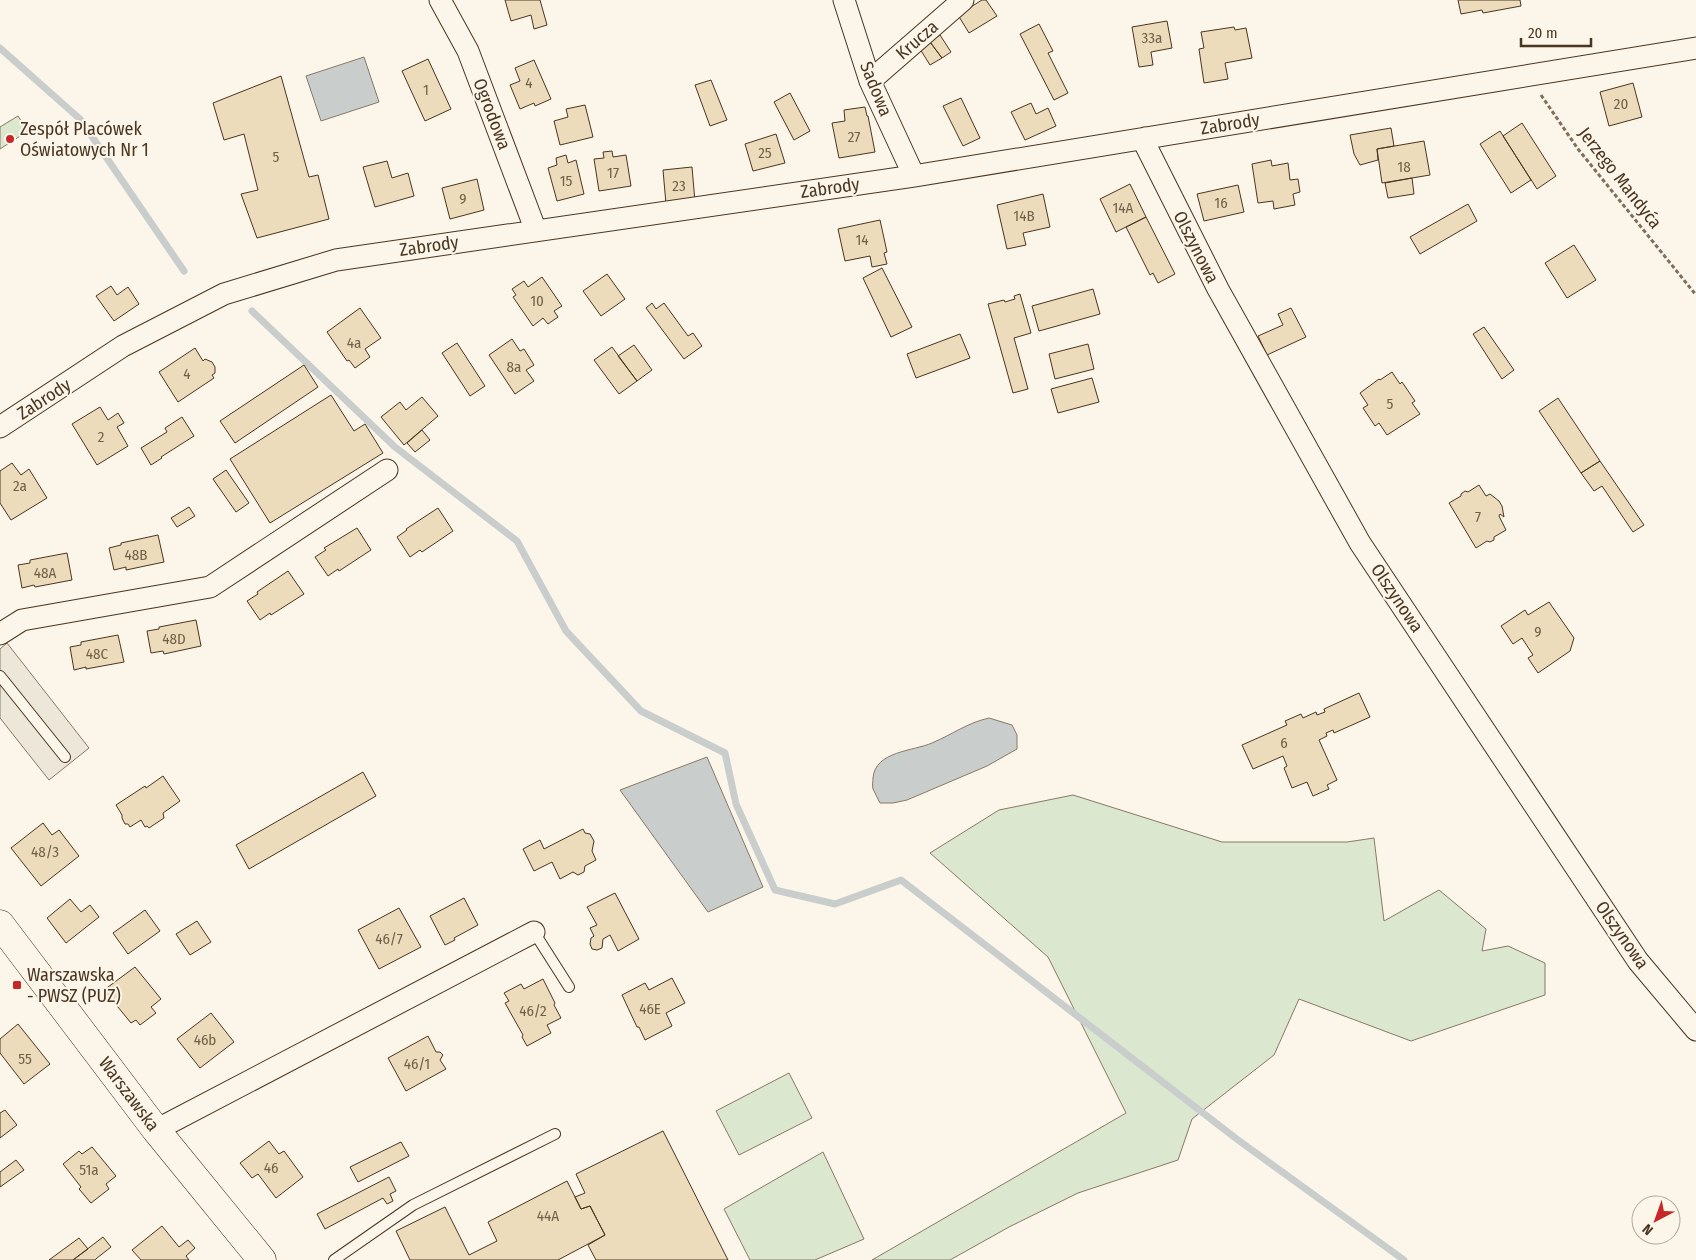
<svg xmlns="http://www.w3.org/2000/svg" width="1696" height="1260" font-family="'Fira Sans Condensed',sans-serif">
<rect width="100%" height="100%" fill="#fbf6e9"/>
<path fill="#dce7d0" stroke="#887966" d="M 18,116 L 28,131 L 0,149 L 0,127 Z
M 1073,795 L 1222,842 L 1347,842 L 1374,838 L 1384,921 L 1439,890 L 1486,929 L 1482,951 L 1508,946 L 1545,963 L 1545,995 L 1411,1041 L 1299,999 L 1274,1055 L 1192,1119 L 1178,1160 L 1078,1193 L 1009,1227 L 950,1260 L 872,1260 L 1126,1113 L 1048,957 L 930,853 L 999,810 Z
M 789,1073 L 812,1118 L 739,1155 L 716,1111 Z
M 823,1152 L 864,1239 L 815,1260 L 750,1260 L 724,1209 Z"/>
<path fill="#ede7d9" stroke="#887966" d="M 7,643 L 89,748 L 49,780 L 0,718 L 0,649 Z"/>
<path fill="#c9cecd" stroke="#887966" d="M 364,57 L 379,102 L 321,121 L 306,76 Z
M 989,718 L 1012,725 L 1017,735 L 1017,749 L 987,766 L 907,800 L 893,803 L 880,803 C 878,798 875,794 873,789 C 872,785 873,781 873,778 C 875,751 914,751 932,743 C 953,734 967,723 989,718 Z
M 707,757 L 763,887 L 708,912 L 620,790 Z"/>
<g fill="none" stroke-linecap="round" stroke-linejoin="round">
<path stroke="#c9cecd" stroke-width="7" d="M 0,48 L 80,119 L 184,271
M 252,311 L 395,447 L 517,541 L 566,631 L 641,711 L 725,753 L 736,804 L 775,890 L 835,904 L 901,880 L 1238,1140 L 1404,1260"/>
</g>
<path fill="#ecdcbc" stroke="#4a3520" d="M 505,0 L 540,0 L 547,25 L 534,29 L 531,15 L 511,21 Z
M 982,0 L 986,0 L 997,16 L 969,33 L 958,15 Z
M 1458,0 L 1520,0 L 1521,6 L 1483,13 L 1482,10 L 1461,14 Z
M 1167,21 L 1172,48 L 1151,52 L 1153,65 L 1139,67 L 1132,27 Z
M 1039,24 L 1053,51 L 1048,53 L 1068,93 L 1054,100 L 1020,34 Z
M 1234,27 L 1235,30 L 1246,28 L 1252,58 L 1225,63 L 1228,79 L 1204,83 L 1199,49 L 1204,48 L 1201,32 Z
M 940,35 L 951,52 L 942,58 L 930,42 Z
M 930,42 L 942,58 L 930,65 L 920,49 Z
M 428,59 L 451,109 L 425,121 L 402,71 Z
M 534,60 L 551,99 L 535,106 L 534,103 L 520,109 L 510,85 L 520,81 L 515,68 Z
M 281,76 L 309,177 L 318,175 L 329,219 L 257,238 L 241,194 L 258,190 L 244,134 L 224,140 L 213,103 Z
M 711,80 L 727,120 L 710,126 L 695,85 Z
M 1633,83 L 1642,117 L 1609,126 L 1600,92 Z
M 790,93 L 810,131 L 794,140 L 774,102 Z
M 961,98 L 980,138 L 963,146 L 943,106 Z
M 1031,103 L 1036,114 L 1048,108 L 1056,126 L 1025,140 L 1011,112 Z
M 585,105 L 593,137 L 560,145 L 554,121 L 568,117 L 566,109 Z
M 865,107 L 867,116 L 868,116 L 875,152 L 839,158 L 832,123 L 845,121 L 844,110 Z
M 1522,123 L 1556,176 L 1537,189 L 1503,136 Z
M 1391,128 L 1394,146 L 1377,149 L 1378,160 L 1360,165 L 1354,154 L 1350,135 Z
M 1500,131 L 1531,180 L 1511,193 L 1480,144 Z
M 776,134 L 785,163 L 753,171 L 745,144 Z
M 1424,141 L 1430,175 L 1382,183 L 1377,149 Z
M 612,151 L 613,157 L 626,155 L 631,186 L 599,191 L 594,159 L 604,158 L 603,152 Z
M 566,155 L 568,163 L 576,160 L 584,194 L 557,201 L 548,168 L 557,165 L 556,158 Z
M 1271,160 L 1272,166 L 1288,163 L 1290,180 L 1298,179 L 1300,192 L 1293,194 L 1295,205 L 1274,209 L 1273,201 L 1258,203 L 1252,164 Z
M 387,161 L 392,178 L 408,173 L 414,196 L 375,207 L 363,167 Z
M 692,167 L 695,202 L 666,204 L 663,170 Z
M 1412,178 L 1414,194 L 1388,198 L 1385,183 Z
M 477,179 L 484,210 L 450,219 L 442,188 Z
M 1130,184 L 1146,217 L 1116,232 L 1100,199 Z
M 1238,185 L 1244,212 L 1204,221 L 1197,194 Z
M 1043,194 L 1050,227 L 1023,233 L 1026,245 L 1007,249 L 997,205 Z
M 1468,204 L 1477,221 L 1420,254 L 1410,237 Z
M 1146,217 L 1175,274 L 1158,283 L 1153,273 L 1150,275 L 1126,227 Z
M 880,220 L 887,252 L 884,253 L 887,264 L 872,267 L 870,256 L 845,261 L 838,229 Z
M 1574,245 L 1596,280 L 1567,298 L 1545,263 Z
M 882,268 L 912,327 L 891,337 L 863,278 Z
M 607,274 L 625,299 L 601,316 L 583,291 Z
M 542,277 L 562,306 L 554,311 L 558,317 L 548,324 L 543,318 L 533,326 L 513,297 L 516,295 L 512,289 L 524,281 L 528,287 Z
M 111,286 L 117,295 L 128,287 L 139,304 L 114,321 L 96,296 Z
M 1093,289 L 1100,314 L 1039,331 L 1032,306 Z
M 1020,294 L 1031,333 L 1014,338 L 1028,389 L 1013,393 L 988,304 L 1004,300 L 1005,302 L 1015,299 L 1014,296 Z
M 652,303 L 656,309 L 664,303 L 688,336 L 693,333 L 702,346 L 684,359 L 646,308 Z
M 360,308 L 381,338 L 365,349 L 370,357 L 355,368 L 349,360 L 347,361 L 327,332 Z
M 1291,308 L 1306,337 L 1267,355 L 1258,336 L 1283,325 L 1278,314 Z
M 1484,327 L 1514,370 L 1502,379 L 1473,334 Z
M 960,334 L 970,358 L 916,378 L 907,354 Z
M 512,339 L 520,351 L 524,349 L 534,365 L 526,370 L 534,381 L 515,394 L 489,355 Z
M 457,343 L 485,386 L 470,396 L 442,353 Z
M 1088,344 L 1094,369 L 1055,379 L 1049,354 Z
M 634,345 L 652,370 L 637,381 L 618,356 Z
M 612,347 L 637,381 L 619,394 L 594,360 Z
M 195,348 L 203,361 L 205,359 L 212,362 L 215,367 L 215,373 L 212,375 L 214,378 L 178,402 L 159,372 Z
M 304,365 L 318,387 L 235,443 L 220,421 Z
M 1392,372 L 1400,384 L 1402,382 L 1415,401 L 1412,403 L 1420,414 L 1387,435 L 1379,423 L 1375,426 L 1363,408 L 1368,405 L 1360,393 L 1379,379 L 1380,380 Z
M 1092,378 L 1099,402 L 1058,413 L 1051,389 Z
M 331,395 L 354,431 L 365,424 L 383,453 L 270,523 L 230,459 Z
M 422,397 L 438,416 L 404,445 L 381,417 L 400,402 L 406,410 Z
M 1558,398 L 1600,461 L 1581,473 L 1539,411 Z
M 100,407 L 108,420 L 118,413 L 124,423 L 117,427 L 128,446 L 97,465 L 72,424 Z
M 182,417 L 194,436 L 161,457 L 162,458 L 151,465 L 141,448 L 167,432 L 165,428 Z
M 422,430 L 430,440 L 415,452 L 407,443 Z
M 1600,461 L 1644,525 L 1633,532 L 1602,486 L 1594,491 L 1581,473 Z
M 12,463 L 21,475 L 29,469 L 47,498 L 11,520 L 0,503 L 0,471 Z
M 226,470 L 249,503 L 236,512 L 213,479 Z
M 1479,485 L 1486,496 L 1490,494 L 1499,501 L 1502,506 L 1504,517 L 1500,514 L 1499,516 L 1506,530 L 1494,537 L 1494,540 L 1490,542 L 1487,541 L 1476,548 L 1449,503 L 1461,496 L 1461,494 L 1465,491 L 1468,492 Z
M 189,507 L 195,516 L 177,527 L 171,518 Z
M 438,508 L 453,531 L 422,552 L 420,550 L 410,557 L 397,537 L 407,530 L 406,529 Z
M 357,528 L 371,550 L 339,571 L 338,569 L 328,576 L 315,557 L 326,550 L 324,548 Z
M 158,535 L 164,562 L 126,570 L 126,567 L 114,570 L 109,548 L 121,545 L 121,543 Z
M 67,553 L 72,580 L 35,587 L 34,585 L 22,588 L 18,565 L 30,563 L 30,560 Z
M 288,571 L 304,594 L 271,615 L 270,613 L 260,620 L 247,601 L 258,594 L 257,592 Z
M 1549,602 L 1574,638 L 1570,651 L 1538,673 L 1528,658 L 1533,655 L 1522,638 L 1513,644 L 1501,626 L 1525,610 L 1528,615 Z
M 196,620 L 201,646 L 164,654 L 163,651 L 151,653 L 147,631 L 159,629 L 159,627 Z
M 118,635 L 124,662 L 86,669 L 86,667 L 74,670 L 70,647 L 81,645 L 81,642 Z
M 1359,693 L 1370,717 L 1334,733 L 1333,730 L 1326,733 L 1327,736 L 1319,740 L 1337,780 L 1327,785 L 1329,789 L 1313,796 L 1307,782 L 1292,788 L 1284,768 L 1287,766 L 1283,756 L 1253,769 L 1242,745 L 1287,725 L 1285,721 L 1301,714 L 1303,718 L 1316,712 L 1317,715 L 1325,712 L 1324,709 Z
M 363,772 L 376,796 L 249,869 L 236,845 Z
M 163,776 L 180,801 L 163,813 L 164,818 L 149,828 L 147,826 L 145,827 L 141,820 L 130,827 L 128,824 L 125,824 L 122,818 L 122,815 L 116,805 L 145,786 L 146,788 Z
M 43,823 L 52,835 L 59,830 L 79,856 L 41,886 L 11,848 Z
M 583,829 L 585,833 L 590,834 L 594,841 L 592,851 L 596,860 L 585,866 L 584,872 L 578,875 L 573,872 L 560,879 L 552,862 L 534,871 L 523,849 L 540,840 L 544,849 Z
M 615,893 L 639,939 L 618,951 L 610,935 L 603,939 L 602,948 L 597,950 L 592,949 L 590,944 L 591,938 L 594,936 L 590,928 L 597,925 L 587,907 Z
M 464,898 L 478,925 L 454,938 L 455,940 L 445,945 L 430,916 Z
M 70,899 L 81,912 L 90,905 L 99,917 L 66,943 L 47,918 Z
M 399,908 L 421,947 L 379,969 L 358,930 Z
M 145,910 L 160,931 L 128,954 L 113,933 Z
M 197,921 L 211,942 L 190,955 L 176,934 Z
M 135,967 L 161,999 L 151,1007 L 156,1013 L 140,1025 L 136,1020 L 131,1023 L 104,990 Z
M 672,978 L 685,1003 L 666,1013 L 672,1026 L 645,1040 L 639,1027 L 637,1027 L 622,995 L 645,983 L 649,990 Z
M 543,979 L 555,1003 L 554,1005 L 561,1018 L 547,1025 L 551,1033 L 527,1046 L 522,1037 L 523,1035 L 505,1003 L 509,1001 L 504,993 L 521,984 L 524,989 Z
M 211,1013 L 234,1042 L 200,1068 L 177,1039 Z
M 18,1024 L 50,1064 L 24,1084 L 0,1053 L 0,1039 Z
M 428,1036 L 436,1052 L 440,1052 L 443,1055 L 440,1060 L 446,1069 L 406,1091 L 388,1058 Z
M 5,1110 L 17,1125 L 0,1138 L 0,1113 Z
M 663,1131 L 728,1260 L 596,1260 L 588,1245 L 605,1235 L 590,1206 L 581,1209 L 575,1197 L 585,1193 L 576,1174 Z
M 269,1141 L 279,1154 L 284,1151 L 303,1177 L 276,1198 L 258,1174 L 252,1178 L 240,1163 Z
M 401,1142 L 409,1156 L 358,1182 L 350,1167 Z
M 92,1147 L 116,1176 L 106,1184 L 109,1189 L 91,1203 L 79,1189 L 81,1187 L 63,1164 L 79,1151 L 82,1154 Z
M 16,1160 L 24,1170 L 0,1187 L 0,1172 Z
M 389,1177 L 396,1191 L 390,1194 L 393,1201 L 387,1204 L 383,1198 L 325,1229 L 317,1214 Z
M 567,1181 L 581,1209 L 590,1206 L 605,1235 L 558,1260 L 410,1260 L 396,1231 L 445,1207 L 469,1255 L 497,1241 L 488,1222 Z
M 162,1226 L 179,1247 L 188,1240 L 195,1248 L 186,1256 L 189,1260 L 141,1260 L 132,1250 Z
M 103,1237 L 111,1247 L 97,1258 L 95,1260 L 73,1260 Z
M 79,1238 L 88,1249 L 73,1260 L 49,1260 Z"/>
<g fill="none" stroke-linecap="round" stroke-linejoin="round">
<g stroke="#4a3520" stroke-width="12">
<path id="service" d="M 0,676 L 65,757
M 534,932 L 569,987
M 334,1260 L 413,1205 L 555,1134"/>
</g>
<g stroke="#4a3520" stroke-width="23">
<path id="minor" d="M 440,0 L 468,51 L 536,231
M 844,0 L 870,81 L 914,176
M 870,81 L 963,0
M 1145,138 L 1146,146 L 1218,289 L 1360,543 L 1638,961 L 1696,1030
M 0,427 L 123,346 L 224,294 L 336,260 L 914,176 L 1696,48
M 0,634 L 22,620 L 210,587 L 387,470
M 156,1130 L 534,932"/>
</g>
<g stroke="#4a3520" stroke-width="29">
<path id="secondary" d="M 0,924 L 156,1130 L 262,1260"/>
</g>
<path stroke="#7f6f5c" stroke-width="3" stroke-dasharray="4 2.5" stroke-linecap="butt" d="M 1541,95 L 1578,149 L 1696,295"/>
<use href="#service" stroke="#fbf6e9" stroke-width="10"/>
<use href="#minor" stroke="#fbf6e9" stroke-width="21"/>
<use href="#secondary" stroke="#fbf6e9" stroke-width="28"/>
</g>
<g fill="#c62828" stroke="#fbf6e9" stroke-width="2">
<circle cx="10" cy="139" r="5"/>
<rect x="12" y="980" width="10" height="10" rx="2.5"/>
</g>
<g text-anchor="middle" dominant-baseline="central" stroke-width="4" stroke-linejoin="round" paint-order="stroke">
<g font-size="15" fill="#725f47">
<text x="1152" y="38">33a</text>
<text x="529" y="83">4</text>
<text x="426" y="90">1</text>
<text x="1621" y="104">20</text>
<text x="854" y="137">27</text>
<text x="765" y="153">25</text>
<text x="276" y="157">5</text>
<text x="1404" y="167">18</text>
<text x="613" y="173">17</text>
<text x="566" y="181">15</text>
<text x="679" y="186">23</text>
<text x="463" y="199">9</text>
<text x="1221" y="203">16</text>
<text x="1123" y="208">14A</text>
<text x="1024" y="216">14B</text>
<text x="862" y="240">14</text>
<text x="537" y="301">10</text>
<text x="354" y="343">4a</text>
<text x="514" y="367">8a</text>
<text x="187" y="374">4</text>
<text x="1390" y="404">5</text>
<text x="101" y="437">2</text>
<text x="20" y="486">2a</text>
<text x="1478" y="517">7</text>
<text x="136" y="555">48B</text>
<text x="45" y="573">48A</text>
<text x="1538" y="632">9</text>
<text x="174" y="639">48D</text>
<text x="97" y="654">48C</text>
<text x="1284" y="743">6</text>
<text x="45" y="852">48/3</text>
<text x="389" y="939">46/7</text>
<text x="650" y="1009">46E</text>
<text x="533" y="1011">46/2</text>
<text x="205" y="1040">46b</text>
<text x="25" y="1059">55</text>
<text x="417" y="1064">46/1</text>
<text x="271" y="1168">46</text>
<text x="89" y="1170">51a</text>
<text x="548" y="1216">44A</text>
</g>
<g font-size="18" fill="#4a3520" stroke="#fbf6e9">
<text transform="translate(917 40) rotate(-41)">Krucza</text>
<text transform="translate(876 89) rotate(68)">Sadowa</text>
<text transform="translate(492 114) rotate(69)">Ogrodowa</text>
<text transform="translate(1230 124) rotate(-9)">Zabrody</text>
<text transform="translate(1620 178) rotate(52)">Jerzego Mandyća</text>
<text transform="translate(830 188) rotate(-8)">Zabrody</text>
<text transform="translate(429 246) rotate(-8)">Zabrody</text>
<text transform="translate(1196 247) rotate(63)">Olszynowa</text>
<text transform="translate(44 399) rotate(-33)">Zabrody</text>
<text transform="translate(1397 598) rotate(56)">Olszynowa</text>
<text transform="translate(1622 935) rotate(55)">Olszynowa</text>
<text transform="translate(129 1094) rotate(53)">Warszawska</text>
</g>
<g font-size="18" fill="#4a3520" stroke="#fbf6e9" text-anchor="start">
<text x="20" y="129">Zespół Placówek<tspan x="20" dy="21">Oświatowych Nr 1</tspan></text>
<text x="27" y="975">Warszawska<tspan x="27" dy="21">- PWSZ (PUZ)</tspan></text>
</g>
</g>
<g transform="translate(1656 1220) rotate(221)"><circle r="24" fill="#fbf6e9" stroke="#b4a999"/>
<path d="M0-4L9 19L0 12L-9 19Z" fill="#c62828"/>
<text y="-8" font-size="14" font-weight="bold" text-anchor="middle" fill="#4a3520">N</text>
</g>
<path d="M1521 38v8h70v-8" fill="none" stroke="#4a3520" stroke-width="2.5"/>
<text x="1528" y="38" font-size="15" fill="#4a3520" stroke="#fbf6e9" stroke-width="4" paint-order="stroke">20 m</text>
</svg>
